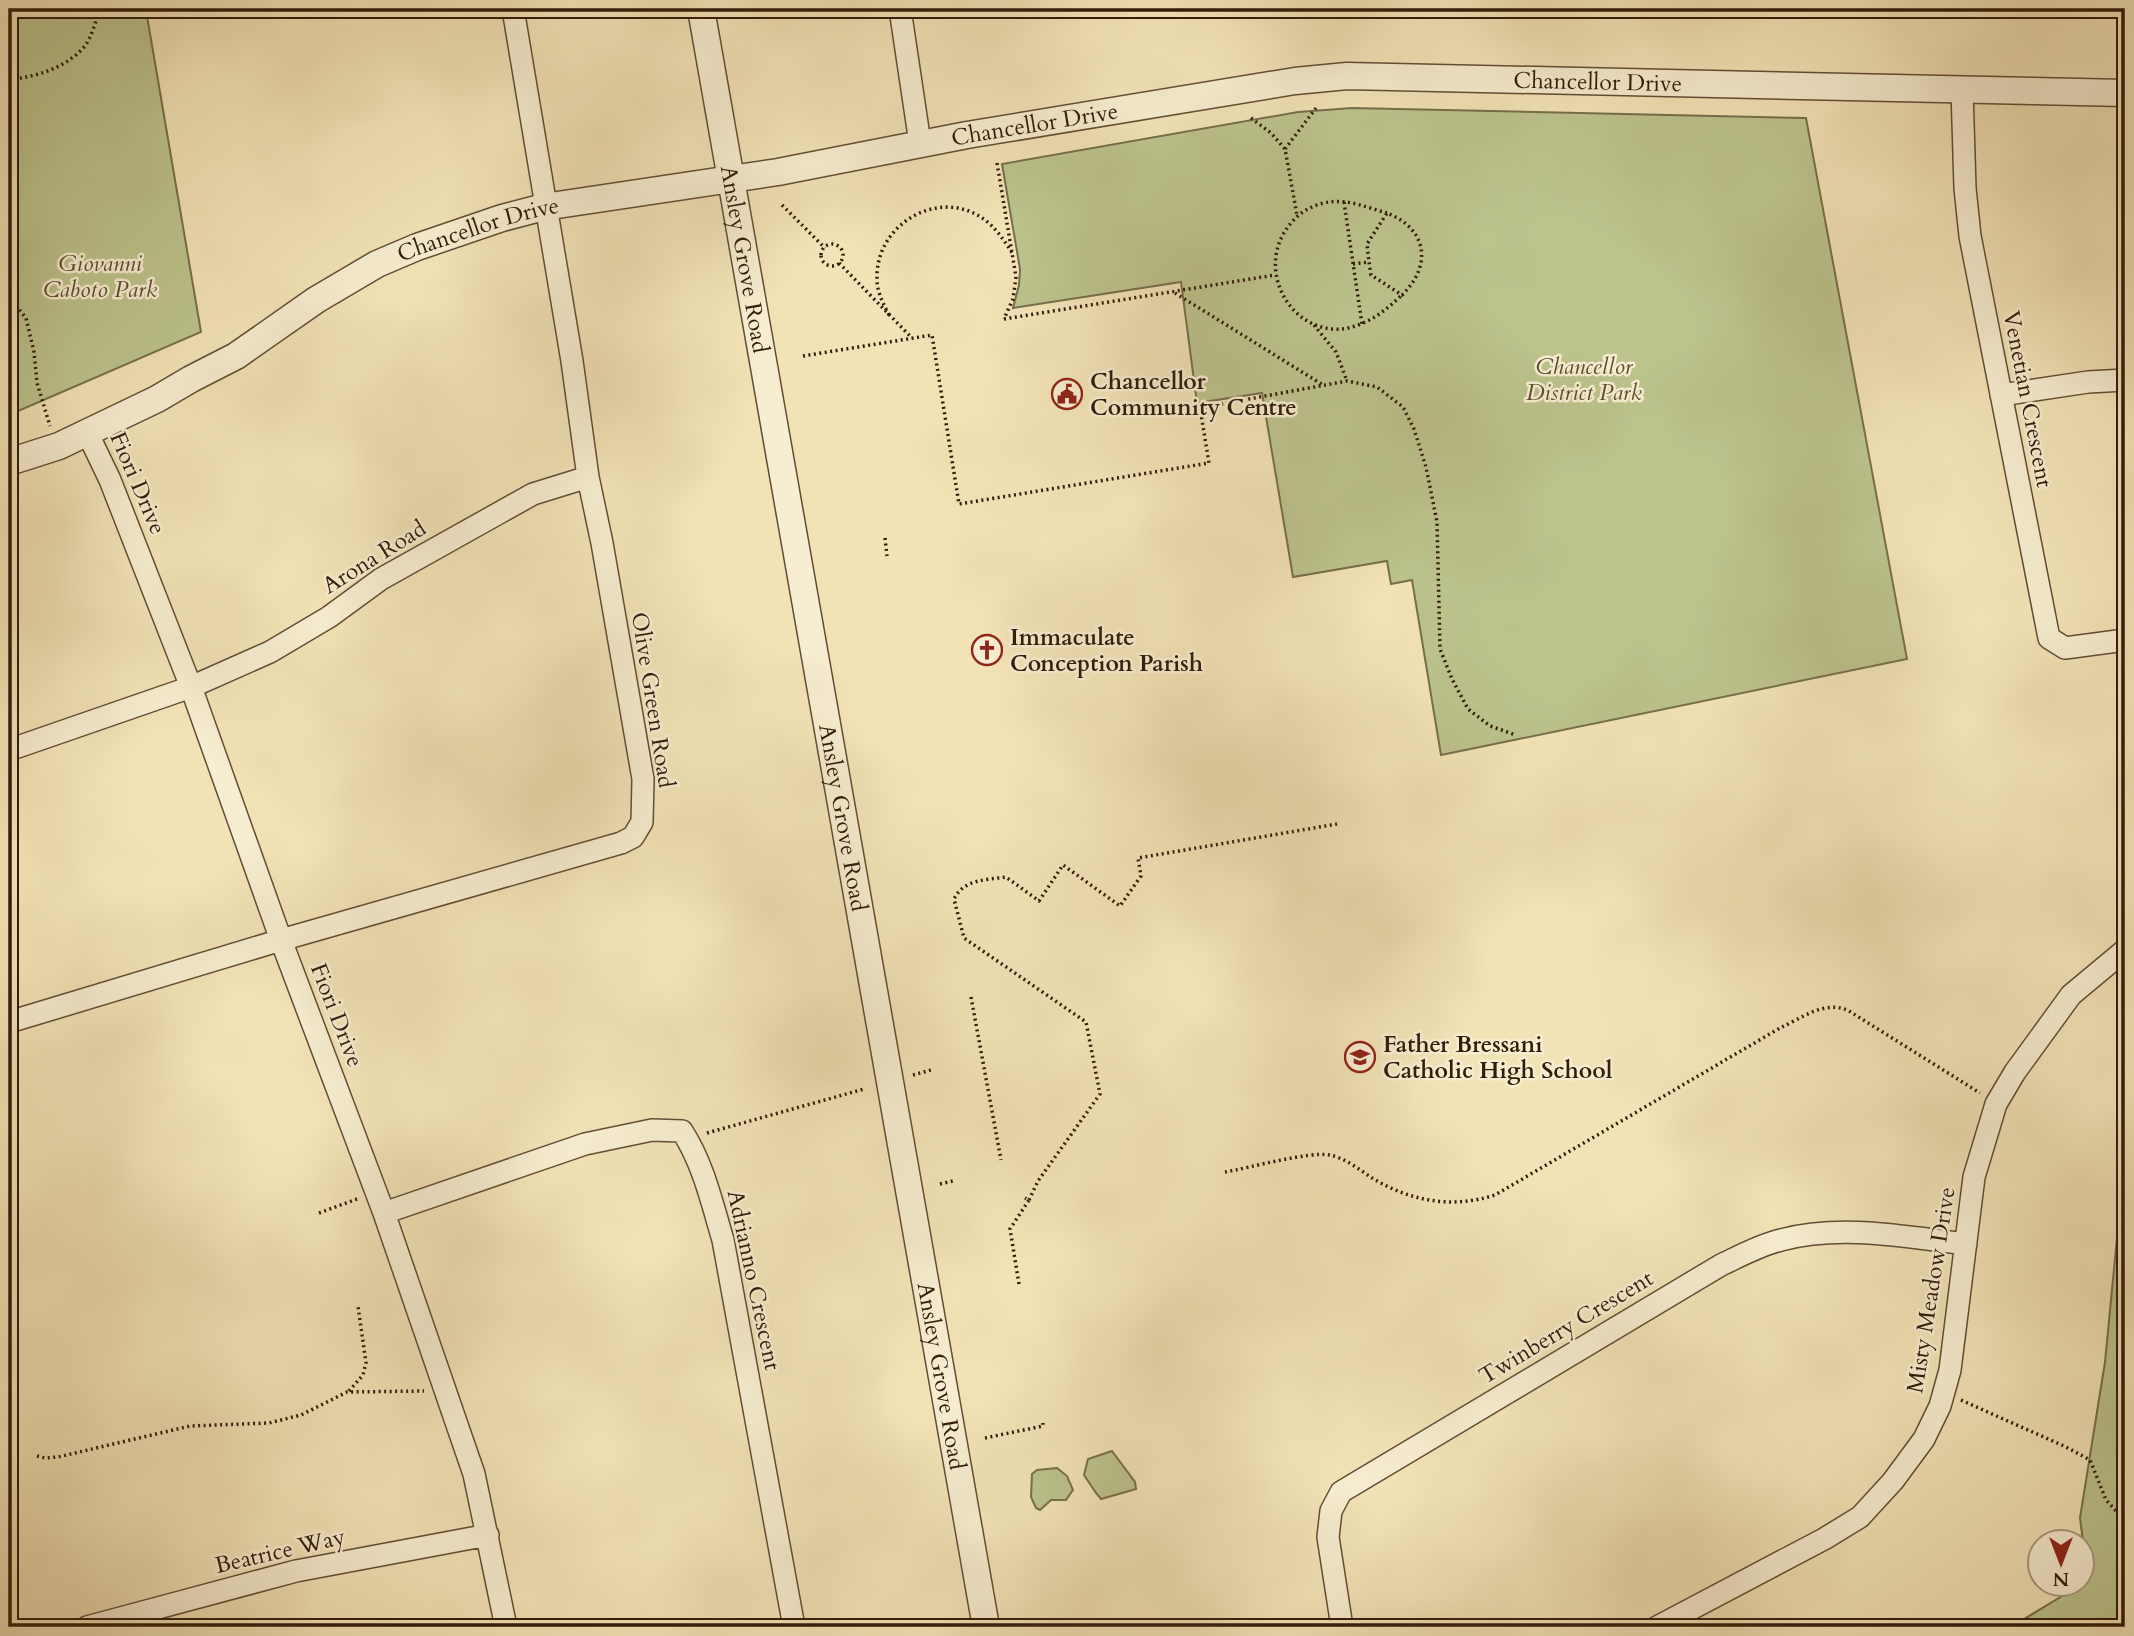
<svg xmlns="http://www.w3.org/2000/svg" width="2134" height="1636" font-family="Cardo,serif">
<rect width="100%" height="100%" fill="#f2e3b7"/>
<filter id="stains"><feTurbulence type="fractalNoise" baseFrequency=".00286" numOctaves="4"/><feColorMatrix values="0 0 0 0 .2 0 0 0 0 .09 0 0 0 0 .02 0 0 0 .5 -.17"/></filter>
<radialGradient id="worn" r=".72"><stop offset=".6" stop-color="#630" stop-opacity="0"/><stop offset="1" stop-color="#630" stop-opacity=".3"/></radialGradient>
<path fill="#bcc38d" stroke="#776f4c" stroke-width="2" d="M 9,9 L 150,9 L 147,16 L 201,332 L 9,415 Z
M 1352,108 L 1806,118 L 1907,659 L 1441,755 L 1412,580 L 1391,584 L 1387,561 L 1293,577 L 1262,393 L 1197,403 L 1181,282 L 1013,308 L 1019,285 L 1020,269 L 1002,164 L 1298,112 Z
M 2125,1180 L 2125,1627 L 2011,1627 L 2067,1593 L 2072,1584 L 2082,1584 L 2082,1564 L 2085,1557 L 2080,1518 L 2105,1362 L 2122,1186 Z
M 1112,1451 L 1135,1482 L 1136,1489 L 1101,1499 L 1096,1493 L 1084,1475 L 1088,1459 Z
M 1057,1468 L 1067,1476 L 1073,1490 L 1066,1500 L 1051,1500 L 1040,1510 L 1036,1508 L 1031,1497 L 1032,1474 L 1037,1470 Z"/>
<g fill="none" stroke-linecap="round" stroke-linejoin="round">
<g stroke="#624d35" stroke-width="24">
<path id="minor" d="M 900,9 L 920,143
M 1962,89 L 1965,188 L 1970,236 L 2049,638 L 2065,648 L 2125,640
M 2001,395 L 2088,382 L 2125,380
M 87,432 L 110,480 L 191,687 L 281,940 L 384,1213 L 474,1474 L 506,1627
M 9,750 L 191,687 L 270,652 L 329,617 L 381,579 L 533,494 L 588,477
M 9,1022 L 281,940 L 621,843 L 633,837 L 642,822 L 643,779 L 602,543 L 588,477 L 572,361 L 513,9
M 384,1213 L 585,1144 L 652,1130 L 682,1131 C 703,1163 712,1203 723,1240 L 794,1627
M 87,1627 L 296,1571 L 488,1535
M 1342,1627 L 1328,1537 L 1331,1511 L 1341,1492 L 1721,1265 C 1740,1256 1760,1245 1781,1240 C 1842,1224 1905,1237 1966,1244
M 1657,1627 L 1824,1539 L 1860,1517 L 1893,1481 L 1924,1439 L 1940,1406 L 1950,1370 L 1974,1177 L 1996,1104 L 2015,1072 L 2071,995 L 2125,950"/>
</g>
<g stroke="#624d35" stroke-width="29">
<g id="tertiary">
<path id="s1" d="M 701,9 L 986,1627"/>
<path id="s2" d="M 9,462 L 59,446 L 157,399 L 191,379 L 236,356 L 316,300 L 377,264 L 417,247 L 502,218 L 544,207 L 778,172 L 967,135 L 1295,81 L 1347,76 L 2125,93"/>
</g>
</g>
<path stroke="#321b0a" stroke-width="3.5" stroke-dasharray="2 3.5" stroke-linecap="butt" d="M 9,80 C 37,76 65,69 85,46 C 92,36 96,20 100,9
M 1251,118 L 1271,133 L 1285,149 L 1297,215
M 1285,149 L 1316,108
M 997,163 L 1016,277 L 1013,299 L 1004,319
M 1344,202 L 1362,324
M 782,205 L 825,248
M 1387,213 C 1368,208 1349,199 1329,202 C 1315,204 1301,211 1292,222 C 1247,272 1301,352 1363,323 C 1378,317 1390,306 1402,295
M821 255a11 11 0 1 1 22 0a11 11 0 1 1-22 0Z
M 839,263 L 912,338
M 1353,264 L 1369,262 L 1371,275 L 1402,295 C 1432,266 1428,229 1387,213 L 1367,244 L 1369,262
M 1175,293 L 1323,385
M 9,297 L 26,318 L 34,352 L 37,383 L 50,426
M 889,315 C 883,303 877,292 877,279 C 875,224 940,186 985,220 C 997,229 1005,242 1013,254
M 1004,319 L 1275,275
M 1314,325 L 1336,352 L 1347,381
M 803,356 L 932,335 L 959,504 L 1209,463 L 1200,408 L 1347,381 L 1377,387 L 1403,407 L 1414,429 L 1426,467 L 1437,522 L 1440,649 L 1452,679 L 1468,709 L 1490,726 L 1516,735
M 885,538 L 887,556
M 971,997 L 1001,1160
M 913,1075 L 931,1070
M 707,1133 L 864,1089
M 1225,1172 C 1249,1168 1310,1151 1330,1155 C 1345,1158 1360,1170 1372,1178 C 1410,1201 1452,1209 1495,1195 L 1780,1028 C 1800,1019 1826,999 1849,1011 L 1980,1093
M 940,1184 L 953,1181
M 1029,1200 L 1038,1181 L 1100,1094 L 1086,1022 L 964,938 L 954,899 C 964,879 986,880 1006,877 L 1039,901 L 1063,865 L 1120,906 L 1141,876 L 1138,858 L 1337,824
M 319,1213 L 357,1199
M 1019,1284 L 1010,1229 L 1029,1200 L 1025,1198
M 349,1391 L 363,1375 L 366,1363 L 358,1306
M 1961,1400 L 2066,1447 L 2090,1460 L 2106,1500 L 2118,1513 L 2125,1516
M 985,1438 L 1043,1426 L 1043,1423
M 37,1456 L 45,1458 L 58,1457 L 190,1426 L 269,1423 L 301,1415 L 347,1392 L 424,1391"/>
<use href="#minor" stroke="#f7edd0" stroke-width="21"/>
<use href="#tertiary" stroke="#f7edd0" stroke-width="26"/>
</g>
<defs>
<g id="civic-ring" transform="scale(1.575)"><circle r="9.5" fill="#f7edd0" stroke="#8f2418" stroke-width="1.5"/><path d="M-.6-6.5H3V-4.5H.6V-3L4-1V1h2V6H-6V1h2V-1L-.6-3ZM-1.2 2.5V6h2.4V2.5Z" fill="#8f2418"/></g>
<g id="church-ring" transform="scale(1.575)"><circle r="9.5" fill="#f7edd0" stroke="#8f2418" stroke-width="1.5"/><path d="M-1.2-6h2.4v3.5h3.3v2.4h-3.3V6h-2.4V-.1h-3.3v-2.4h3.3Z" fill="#8f2418"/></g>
<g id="school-ring" transform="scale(1.575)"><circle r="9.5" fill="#f7edd0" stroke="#8f2418" stroke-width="1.5"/><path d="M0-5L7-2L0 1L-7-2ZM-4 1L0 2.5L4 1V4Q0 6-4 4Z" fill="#8f2418"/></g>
</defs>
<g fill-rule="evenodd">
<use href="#civic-ring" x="1067" y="394"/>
<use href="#church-ring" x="987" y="650"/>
<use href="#school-ring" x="1360" y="1057"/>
</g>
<g text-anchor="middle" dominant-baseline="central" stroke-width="5" stroke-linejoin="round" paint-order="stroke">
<g font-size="23" fill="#321b0a" stroke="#f7edd0">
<text stroke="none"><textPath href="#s2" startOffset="1661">Chancellor Drive</textPath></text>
<text stroke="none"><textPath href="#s2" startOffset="1094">Chancellor Drive</textPath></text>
<text stroke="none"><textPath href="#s2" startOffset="527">Chancellor Drive</textPath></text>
<text stroke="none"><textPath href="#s1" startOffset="254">Ansley Grove Road</textPath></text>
<text transform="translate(2028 399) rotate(79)">Venetian Crescent</text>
<text transform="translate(138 483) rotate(67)">Fiori Drive</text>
<text transform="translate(374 557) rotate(-32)">Arona Road</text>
<text transform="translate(653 700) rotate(81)">Olive Green Road</text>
<text stroke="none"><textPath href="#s1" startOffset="821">Ansley Grove Road</textPath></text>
<text transform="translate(337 1015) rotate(69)">Fiori Drive</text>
<text transform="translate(754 1280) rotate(78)">Adrianno Crescent</text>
<text transform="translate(1931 1290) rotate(-81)">Misty Meadow Drive</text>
<text transform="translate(1566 1327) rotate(-31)">Twinberry Crescent</text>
<text stroke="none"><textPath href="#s1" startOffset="1388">Ansley Grove Road</textPath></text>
<text transform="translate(280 1551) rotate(-13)">Beatrice Way</text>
</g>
<g font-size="23" font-style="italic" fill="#5b4d31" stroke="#f7edd0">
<text x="100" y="263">Giovanni<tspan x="100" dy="26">Caboto Park</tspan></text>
<text x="1584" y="366">Chancellor<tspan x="1584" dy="26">District Park</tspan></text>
</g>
<g font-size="23" font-weight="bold" fill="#321b0a" stroke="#f7edd0" text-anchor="start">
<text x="1090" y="381">Chancellor<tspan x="1090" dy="26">Community Centre</tspan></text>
<text x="1010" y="637">Immaculate<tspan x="1010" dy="26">Conception Parish</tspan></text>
<text x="1383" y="1044">Father Bressani<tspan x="1383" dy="26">Catholic High School</tspan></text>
</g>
</g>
<rect width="2134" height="1636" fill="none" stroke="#f2e3b7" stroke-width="35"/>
<rect x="10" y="10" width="2113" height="1615" fill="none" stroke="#321b0a" stroke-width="3.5"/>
<rect x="18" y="18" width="2099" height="1601" fill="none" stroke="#321b0a" stroke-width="2"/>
<g transform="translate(2061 1563) rotate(180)"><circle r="33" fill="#f7edd0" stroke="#a89981" stroke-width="2"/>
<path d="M0-5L12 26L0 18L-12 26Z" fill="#8f2418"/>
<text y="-10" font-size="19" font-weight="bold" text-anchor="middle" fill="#321b0a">N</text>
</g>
<rect width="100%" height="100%" filter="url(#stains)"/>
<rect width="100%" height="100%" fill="url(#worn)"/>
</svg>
